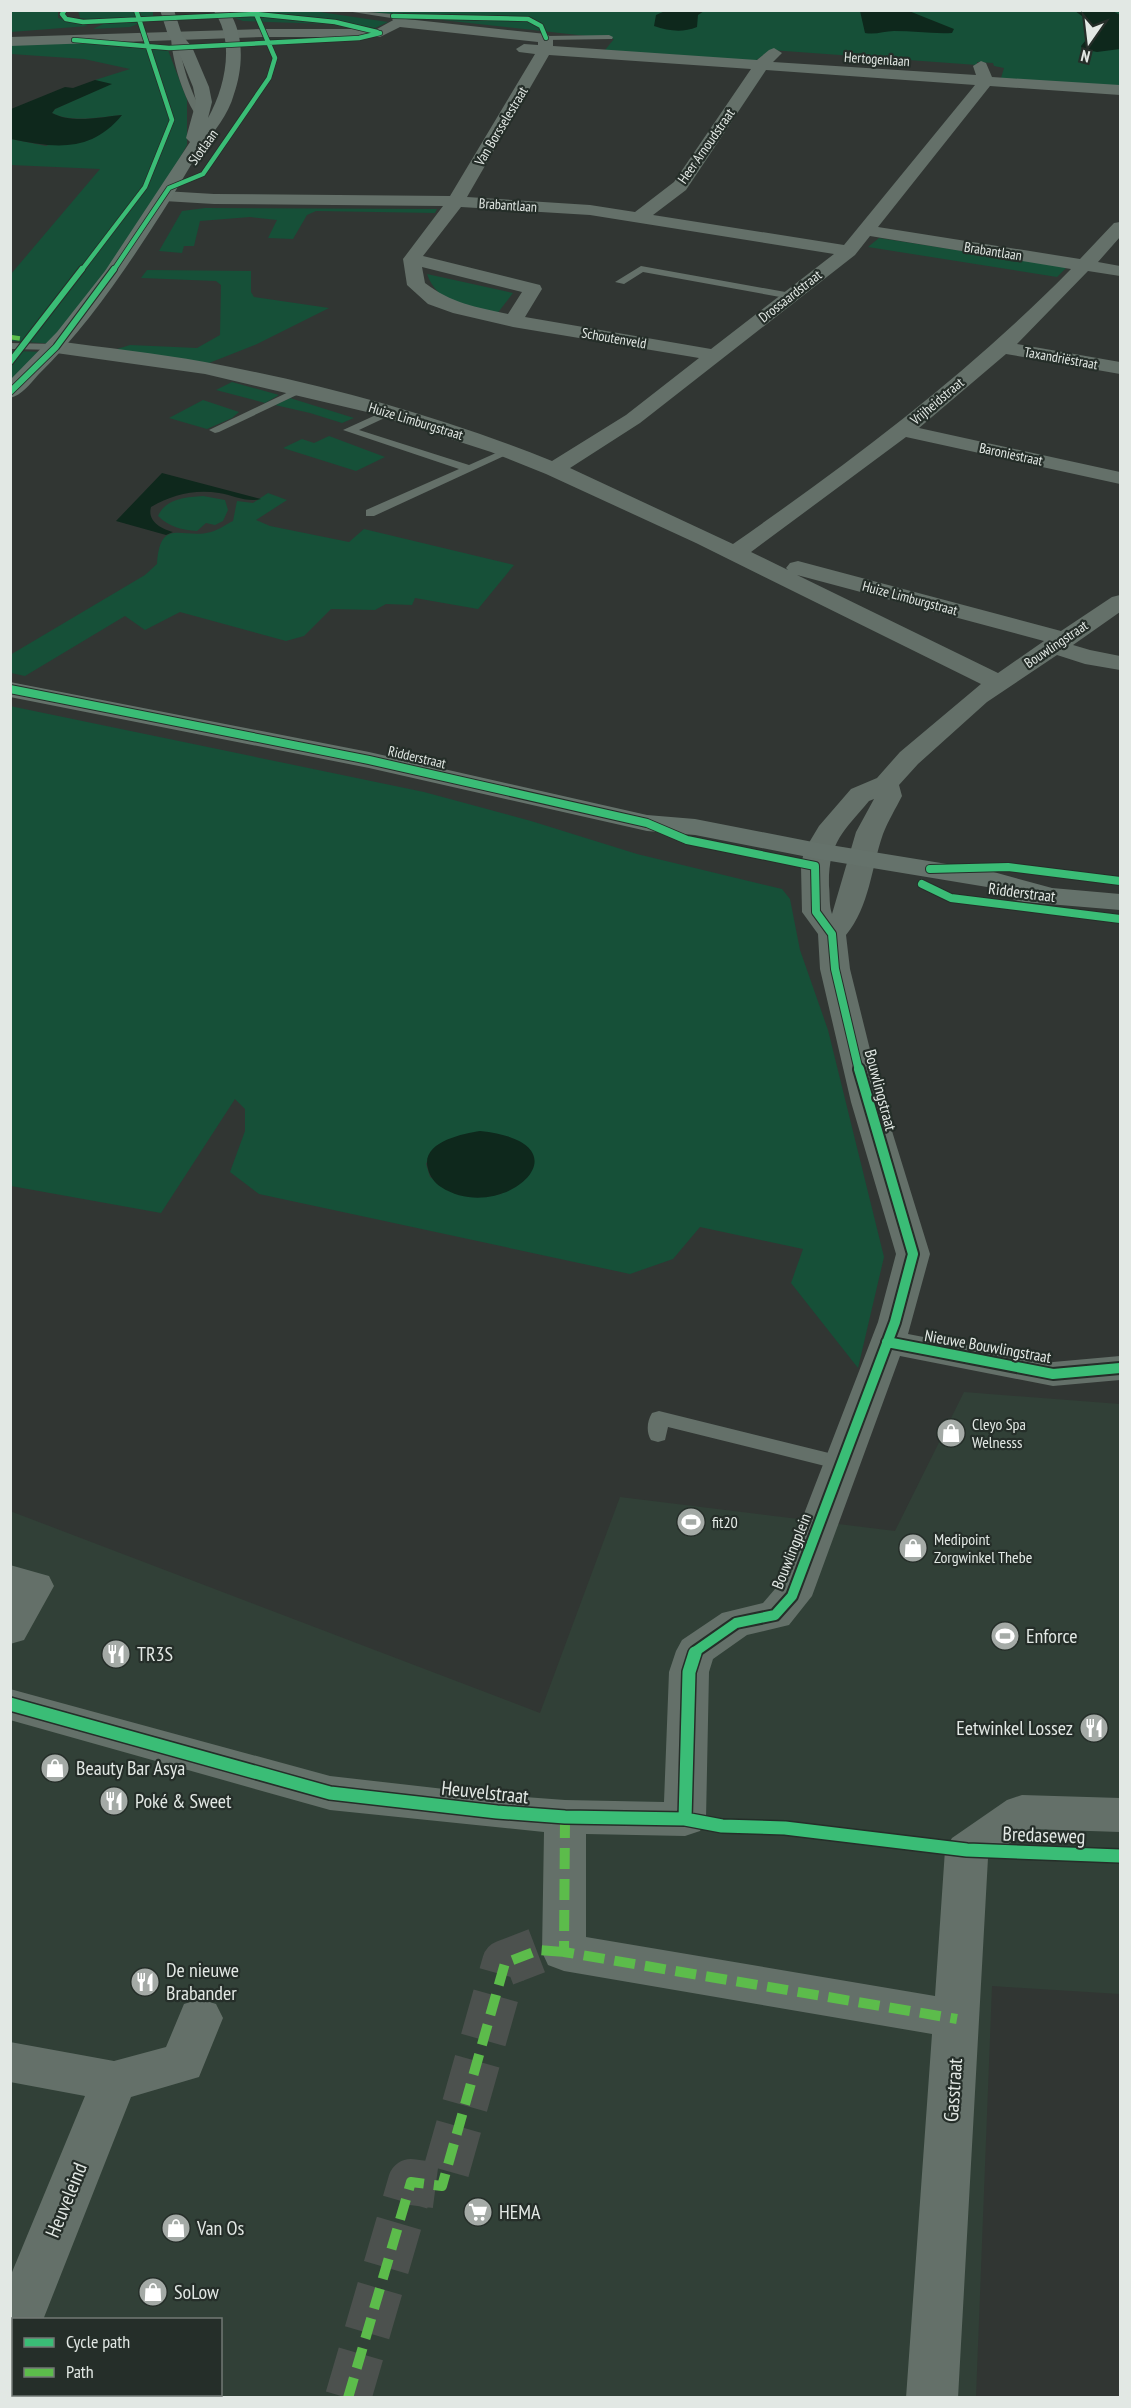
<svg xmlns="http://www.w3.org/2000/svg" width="1131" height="2408" font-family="'PT Sans Narrow',sans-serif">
<rect width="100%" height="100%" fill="#313633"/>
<path fill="#314037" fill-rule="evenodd" d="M 964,1392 L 1120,1404 L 1120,1994 L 992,1986 L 976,2397 L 11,2397 L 10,1511 L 540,1713 L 620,1497 L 895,1531 ZM 14,2320 L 220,2320 L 220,2394 L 14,2394 Z"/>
<path fill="#165038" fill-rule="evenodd" d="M 11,10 L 58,11 L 58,18 L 88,26 L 11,32 Z
M 78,11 L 153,11 L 153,18 L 130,27 L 93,29 L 107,22 L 80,18 Z
M 232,11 L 313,11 L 388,22 L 375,28 L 331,22 L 328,24 L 243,21 L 235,18 Z
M 361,11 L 1120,11 L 1120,90 L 1001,78 L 1004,68 L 994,66 L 993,63 L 977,62 L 977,65 L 771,50 L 755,61 L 605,50 L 614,39 Z
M 62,42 L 152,44 L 163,46 L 168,50 L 187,100 L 187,145 L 158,198 L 56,344 L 11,341 L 11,274 L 100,169 L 11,165 L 11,139 L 46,146 L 122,115 C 100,117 72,123 52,113 L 55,109 L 110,84 L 95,80 L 130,69 L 84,59 L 11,54 L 10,44 Z
M 205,208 L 437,209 L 435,213 L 316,211 L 307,215 L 293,239 L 268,238 L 277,220 L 250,217 L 200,221 L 194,246 L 184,246 L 182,253 L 159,251 L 182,211 Z
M 879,238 L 1067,267 L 1057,277 L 868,247 Z
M 147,270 L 251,271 L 251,292 L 254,297 L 329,308 L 257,344 L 209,363 L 114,350 L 130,345 L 197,348 L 220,335 L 221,285 L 216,281 L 141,278 Z
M 427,274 L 513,293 L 496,315 C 469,307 437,304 427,274 Z
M 11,351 L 49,352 L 11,388 Z
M 232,382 L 279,395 L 265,403 L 216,390 Z
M 290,398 L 354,418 L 342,423 L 310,413 L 275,405 Z
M 203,400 L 239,412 L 232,418 L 207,429 L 169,418 Z
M 329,436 L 385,457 L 356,471 L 283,448 L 302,439 L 314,443 Z
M 268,493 L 287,500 L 256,520 L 270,526 L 349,542 L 364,529 L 514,565 L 478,609 L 415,598 L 412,605 L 386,604 L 375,610 L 331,609 L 304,636 L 286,641 L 180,612 L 145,630 L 125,616 L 25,676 L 11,673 L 10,655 L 145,575 L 157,564 C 160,516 183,540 211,532 C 219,530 226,524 233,521 L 237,501 L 253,503 Z
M 203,496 L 225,500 L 228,510 L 223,521 L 215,525 L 206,523 L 197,531 C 182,530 169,527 158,516 C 165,499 186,497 203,496 Z
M 10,706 L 424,792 L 531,821 L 637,854 L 782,889 L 790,899 L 800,950 L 828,1030 L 884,1257 L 858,1368 L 791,1283 L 803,1249 L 700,1227 L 673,1259 L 630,1274 L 259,1194 L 230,1172 L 245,1131 L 245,1109 L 235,1099 L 161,1213 L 11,1186 ZM 431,1152 L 502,1194 C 467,1199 460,1195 430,1177 L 426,1164 Z"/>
<path fill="#0e281c" d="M 665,11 L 665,10 L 704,11 L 698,15 L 697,27 C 682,33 669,31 654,26 L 656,15 Z
M 860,11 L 909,11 L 954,29 L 952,33 C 932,34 914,31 894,31 C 884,31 876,35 865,33 Z
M 1075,11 L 1113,11 L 1120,15 L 1120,49 L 1097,52 L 1082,49 L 1081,46 L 1090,35 L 1089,21 Z
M 95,80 L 112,84 L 55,109 L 52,113 C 72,124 101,117 122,115 C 91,153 55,148 11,139 L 11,109 L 65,87 L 73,88 Z
M 162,473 L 261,499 C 247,503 233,495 219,493 C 194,489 172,495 151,507 C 147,521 161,529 173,532 L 166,535 L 116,521 Z
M 480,1131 C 595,1143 502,1227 441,1187 C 435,1183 430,1177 428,1169 C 420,1142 462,1134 480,1131 Z"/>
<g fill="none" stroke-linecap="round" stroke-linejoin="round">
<path stroke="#4c514e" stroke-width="46" stroke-dasharray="46 22" stroke-linecap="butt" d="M 348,2398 L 411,2182 L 442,2186 L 505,1963 L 539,1950"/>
<path fill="#647069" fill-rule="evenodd" d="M 340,10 L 393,14 L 403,20 L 397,24 L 391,18 Z
M 175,33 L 179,35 C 179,59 192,98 206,117 L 205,119 L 199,119 C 184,101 171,58 171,35 Z
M 609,35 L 613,37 L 612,39 L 546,40 L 542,38 L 546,36 Z
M 641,266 L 791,293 L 796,296 L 791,299 L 643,272 L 624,284 L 615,282 Z
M 10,343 L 56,344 L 61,347 L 56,350 L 10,349 Z
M 299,387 L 305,390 L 303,392 L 219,432 L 215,433 L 209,430 Z
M 389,409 L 395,412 L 393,414 L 359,430 L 469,465 L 505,449 L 513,449 L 515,451 L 374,516 L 366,516 L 366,510 L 459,469 L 343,430 Z
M 659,1411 L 841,1456 L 848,1458 L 851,1463 L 848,1468 L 841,1470 L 668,1427 L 665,1440 L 658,1442 L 651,1440 C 646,1432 647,1421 652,1413 Z"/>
<path fill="#647069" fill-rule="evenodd" d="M 397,18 L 546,34 L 553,38 L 553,46 L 757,60 L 769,50 L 774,48 L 782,53 L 773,62 L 976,75 L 973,66 L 981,61 L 986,63 L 992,77 L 1120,85 L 1120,95 L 990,86 L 878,227 L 1080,259 L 1114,223 L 1120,222 L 1120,237 L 1098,262 L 1120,266 L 1120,276 L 1088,271 L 1017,344 L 1120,362 L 1120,374 L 1006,354 L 919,428 L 1120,472 L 1120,484 L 906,437 L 751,552 L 788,570 L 786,568 L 790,563 L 798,561 L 1061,631 L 1112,597 L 1120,595 L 1120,612 L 1073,645 L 1090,650 L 1120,656 L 1120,670 L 1085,664 L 1057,655 L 987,702 L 918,764 L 899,785 L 902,796 C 896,808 888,821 883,834 C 871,868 870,906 846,935 L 850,969 L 883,1102 L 930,1254 L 908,1334 L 1053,1362 L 1120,1356 L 1120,1380 L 1053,1386 L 900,1356 L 812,1596 L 789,1625 L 747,1635 L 713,1659 L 709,1672 L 706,1819 L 700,1831 L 685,1836 L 586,1834 L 586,1937 L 935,1996 L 945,1850 L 952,1838 L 1007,1800 L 1022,1795 L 1120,1798 L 1120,1832 L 1030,1829 L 988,1858 L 958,2398 L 906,2398 L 932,2034 L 564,1971 L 548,1965 L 542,1952 L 544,1832 L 330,1810 L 10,1720 L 10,1689 L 330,1776 L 497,1795 L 565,1800 L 664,1802 L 669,1672 L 676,1651 L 682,1640 L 722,1613 L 763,1603 L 775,1589 L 878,1322 L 896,1254 L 851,1102 L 820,969 L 818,934 L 802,912 L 801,866 L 804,851 L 819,826 L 851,789 L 877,778 L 900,752 L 981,684 L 696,543 L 546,474 L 491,452 L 367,412 L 205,374 L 56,353 L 49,351 L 46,347 L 49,343 L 56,341 C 106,348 156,353 205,362 C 323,384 441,416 552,461 L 626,415 L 699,358 L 513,327 L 453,313 L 428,304 L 407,285 L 403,259 L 443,206 L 214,204 L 164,201 L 158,200 L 155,196 L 158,192 L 164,191 L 214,194 L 450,196 L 535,54 L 519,52 L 516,49 L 524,44 L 538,45 L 538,42 L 400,27 L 380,37 L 263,37 L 10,46 L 10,37 L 263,29 L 377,29 ZM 549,55 L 751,69 L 674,182 L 635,212 L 590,205 L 467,197 ZM 766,70 L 975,85 L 844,245 L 653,215 L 686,190 ZM 461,207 L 590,215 L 834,254 L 711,349 L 525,317 L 542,289 L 540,285 L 423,256 ZM 870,236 L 1071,269 C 968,374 853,460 733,544 L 570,468 L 640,423 L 855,255 ZM 422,267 L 522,292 L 508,314 C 476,307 451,303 425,283 ZM 797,575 L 1044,641 L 998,673 ZM 874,799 L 856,832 L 832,914 C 829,906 830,895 829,886 C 828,843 843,832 869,801 Z
M 10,1565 L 49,1576 L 54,1586 L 24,1640 L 10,1644 Z
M 200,1999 L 216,2004 L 223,2018 L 199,2077 L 131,2097 L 43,2320 L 14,2320 L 14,2342 L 10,2341 L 10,2277 L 85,2096 L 10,2082 L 10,2042 L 114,2061 L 166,2047 L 184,2004 Z"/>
<path fill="#65726b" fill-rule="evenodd" d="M 160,10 L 174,10 L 182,35 L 192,47 L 209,87 L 212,102 L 208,118 C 225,88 236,40 213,10 L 228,10 C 245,34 243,68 234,94 C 228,116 214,131 201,149 C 188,169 176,191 163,211 C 126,269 87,327 38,375 C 30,384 22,395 10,398 L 10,380 L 57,332 L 105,271 L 190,142 L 186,138 L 196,102 L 193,87 L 177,48 L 168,35 Z
M 10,682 L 369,752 L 647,815 L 695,819 L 818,843 L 990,871 L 1052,888 L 1120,894 L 1120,910 L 1024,902 L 1014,900 L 1010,894 L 987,887 L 818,859 L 695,835 L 647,831 L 369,768 L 10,697 Z"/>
<path stroke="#5cbc4b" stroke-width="4.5" stroke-dasharray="10 4.5" stroke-linecap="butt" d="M 10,337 L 29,340"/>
<path stroke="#5cbc4b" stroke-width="10" stroke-dasharray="21 10" stroke-linecap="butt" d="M 565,1817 L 564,1952 L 957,2019
M 348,2398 L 411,2182 L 442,2186 L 505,1963 L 539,1950 L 564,1952"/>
<g stroke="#252e29" stroke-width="6">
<path id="cycleway-far4" d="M 65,10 L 62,14 L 66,19 L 83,22 L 256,14 L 275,58 L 269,78 L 203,174 L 169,188 L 113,271
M 256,14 L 335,22 L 377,32
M 393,16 L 528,19 L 541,26 L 546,38
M 74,40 L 169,48 L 359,38 L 380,33
M 81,271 L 145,187 L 172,120 L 136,10"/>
</g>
<g stroke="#252e29" stroke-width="8">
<path id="cycleway-far3" d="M 10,362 L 82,269
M 10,392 L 56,347 L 114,269"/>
</g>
<g stroke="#252e29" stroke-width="10">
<path id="cycleway-far2" d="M 10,689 L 369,760 L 647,823 L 687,840 L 815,866 L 816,912 L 832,934 L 835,969 L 859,1071
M 930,869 L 1008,867 L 1120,881
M 922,884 L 951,898 L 1120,919"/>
</g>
<g stroke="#252e29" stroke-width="14">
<path id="cycleway-far1" d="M 887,1342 L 1053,1374 L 1120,1368
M 695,1654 L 696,1651 L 736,1623 L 775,1615 L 792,1596 L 895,1322 L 913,1254 L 859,1069"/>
</g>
<g stroke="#252e29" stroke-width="16">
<path id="cycleway" d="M 10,1704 L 330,1793 L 497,1812 L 565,1817 L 685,1819 L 722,1826 L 785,1828 L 967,1850 L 1120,1856
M 685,1819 L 689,1672 L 695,1653"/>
</g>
<use href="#cycleway-far4" stroke="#3abd76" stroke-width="4.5"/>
<use href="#cycleway-far3" stroke="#3abd76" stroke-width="6"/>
<use href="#cycleway-far2" stroke="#3abd76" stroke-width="8"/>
<use href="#cycleway-far1" stroke="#3abd76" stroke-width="10"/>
<use href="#cycleway" stroke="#3abd76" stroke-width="13"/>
</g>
<defs>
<g id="shop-disc" transform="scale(1.5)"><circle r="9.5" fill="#a4aaa6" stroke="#252e29"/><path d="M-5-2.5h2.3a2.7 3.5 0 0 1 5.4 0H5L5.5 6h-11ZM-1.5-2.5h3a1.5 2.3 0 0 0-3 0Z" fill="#fff"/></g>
<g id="stadium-disc" transform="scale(1.5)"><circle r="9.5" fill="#a4aaa6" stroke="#252e29"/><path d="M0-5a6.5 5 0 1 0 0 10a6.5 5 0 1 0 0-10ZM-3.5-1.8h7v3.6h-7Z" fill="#fff"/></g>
<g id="restaurant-disc" transform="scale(1.5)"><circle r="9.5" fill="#a4aaa6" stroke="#252e29"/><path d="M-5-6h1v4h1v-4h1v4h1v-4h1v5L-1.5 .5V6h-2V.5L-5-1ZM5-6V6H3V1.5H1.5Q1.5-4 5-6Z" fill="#fff"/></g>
<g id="supermarket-disc" transform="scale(1.5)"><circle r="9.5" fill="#a4aaa6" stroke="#252e29"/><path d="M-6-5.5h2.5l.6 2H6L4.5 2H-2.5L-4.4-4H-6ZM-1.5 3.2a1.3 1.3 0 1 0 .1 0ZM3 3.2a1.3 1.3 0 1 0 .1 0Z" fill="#fff"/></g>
</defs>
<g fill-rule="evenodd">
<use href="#shop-disc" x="951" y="1433"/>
<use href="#stadium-disc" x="691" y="1522"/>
<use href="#shop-disc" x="913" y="1548"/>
<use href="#stadium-disc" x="1005" y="1636"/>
<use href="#restaurant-disc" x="116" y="1654"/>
<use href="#restaurant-disc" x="1094" y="1728"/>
<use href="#shop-disc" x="55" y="1768"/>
<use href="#restaurant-disc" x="114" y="1801"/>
<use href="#restaurant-disc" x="145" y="1982"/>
<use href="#supermarket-disc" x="478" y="2212"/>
<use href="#shop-disc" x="176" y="2228"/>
<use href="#shop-disc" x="153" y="2292"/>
</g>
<g text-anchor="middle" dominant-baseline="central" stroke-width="4.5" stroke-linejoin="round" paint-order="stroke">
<g font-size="14" fill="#e2e8e4" stroke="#252e29">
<text transform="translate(877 59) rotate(4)">Hertogenlaan</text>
<text transform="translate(501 126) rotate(-59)">Van Borsselestraat</text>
<text transform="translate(706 146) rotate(-55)">Heer Arnoudstraat</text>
<text transform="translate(203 147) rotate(-54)">Slotlaan</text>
<text transform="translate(508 205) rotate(4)">Brabantlaan</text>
<text transform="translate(993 251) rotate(9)">Brabantlaan</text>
<text transform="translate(790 296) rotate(-38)">Drossaardstraat</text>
<text transform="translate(614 338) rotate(10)">Schoutenveld</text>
<text transform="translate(1061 358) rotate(10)">Taxandriëstraat</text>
<text transform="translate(937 401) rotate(-40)">Vrijheidstraat</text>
<text transform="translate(416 421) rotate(17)">Huize Limburgstraat</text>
<text transform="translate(1011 454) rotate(12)">Baroniestraat</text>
<text transform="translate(910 598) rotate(15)">Huize Limburgstraat</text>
<text transform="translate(1056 644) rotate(-34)">Bouwlingstraat</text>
<text transform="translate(417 757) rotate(13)">Ridderstraat</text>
</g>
<g font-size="16" fill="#e2e8e4" stroke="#252e29">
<text transform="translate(1022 892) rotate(7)">Ridderstraat</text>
<text transform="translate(881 1090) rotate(75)">Bouwlingstraat</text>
<text transform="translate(988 1346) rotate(10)">Nieuwe Bouwlingstraat</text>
<text transform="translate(791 1551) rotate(-68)">Bouwlingplein</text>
</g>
<g font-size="16" fill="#e2e8e4" stroke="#252e29" text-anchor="start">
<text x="972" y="1424">Cleyo Spa<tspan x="972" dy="18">Welnesss</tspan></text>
<text x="712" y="1522">fit20</text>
<text x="934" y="1539">Medipoint<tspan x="934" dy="18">Zorgwinkel Thebe</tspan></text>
</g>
<g font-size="20" fill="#e2e8e4" stroke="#252e29" text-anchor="start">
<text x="1026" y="1636">Enforce</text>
<text x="137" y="1654">TR3S</text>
<text x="1073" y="1728" text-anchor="end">Eetwinkel Lossez</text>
<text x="76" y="1768">Beauty Bar Asya</text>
<text x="135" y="1801">Poké &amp; Sweet</text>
<text x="166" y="1970">De nieuwe<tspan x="166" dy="23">Brabander</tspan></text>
<text x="499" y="2212">HEMA</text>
<text x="197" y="2228">Van Os</text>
<text x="174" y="2292">SoLow</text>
</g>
<g font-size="20" fill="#e2e8e4" stroke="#252e29">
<text transform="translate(485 1792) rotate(6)">Heuvelstraat</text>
<text transform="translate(1044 1835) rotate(2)">Bredaseweg</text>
<text transform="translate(953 2090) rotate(-86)">Gasstraat</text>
<text transform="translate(66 2200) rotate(-68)">Heuveleind</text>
</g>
</g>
<rect width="1131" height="2408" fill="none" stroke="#e2e8e4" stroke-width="24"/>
<rect x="12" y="2318" width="210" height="78" fill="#252e29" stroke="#717874" stroke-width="1.5"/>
<rect x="24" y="2338" width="30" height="9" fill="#3abd76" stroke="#717874" stroke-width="1.5"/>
<text x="66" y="2348" font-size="18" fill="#e2e8e4">Cycle path</text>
<rect x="24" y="2368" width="30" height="9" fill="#5cbc4b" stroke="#717874" stroke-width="1.5"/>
<text x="66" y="2378" font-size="18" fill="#e2e8e4">Path</text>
<g transform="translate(1089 42) rotate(194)" stroke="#252e29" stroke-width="4.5" paint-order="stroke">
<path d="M0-4.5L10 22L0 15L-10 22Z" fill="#e2e8e4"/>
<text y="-9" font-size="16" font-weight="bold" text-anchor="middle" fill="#e2e8e4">N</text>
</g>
</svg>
